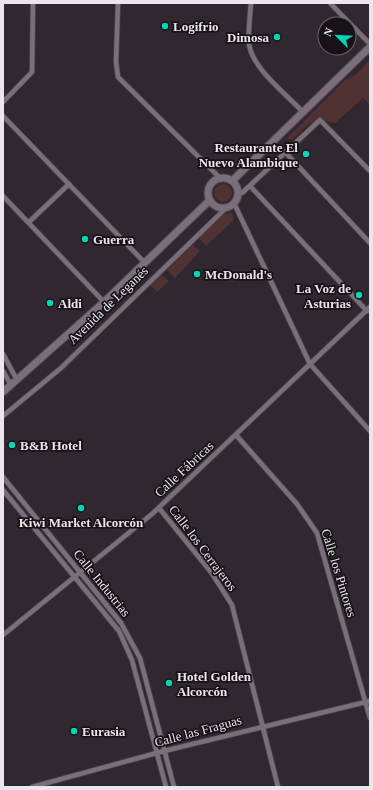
<svg xmlns="http://www.w3.org/2000/svg" width="373" height="790" font-family="'Times New Roman',serif">
<rect width="100%" height="100%" fill="#302731"/>
<path fill="#4f3231" d="M 370,60 L 370,105 L 363,98 L 335,123 C 310,117 310,124 292,140 L 287,138 L 345,80 L 355,75 Z
M214 193a9 9 0 1 1 18 0a9 9 0 1 1-18 0Z
M 229,213 L 232,213 L 234,220 L 206,246 L 199,238 L 224,214 Z
M 192,244 L 200,251 L 175,278 L 167,270 Z
M 161,274 L 169,281 L 157,292 L 150,285 Z"/>
<g fill="none" stroke-linecap="round" stroke-linejoin="round">
<g stroke="#4b434c" stroke-width="6">
<path id="street" d="M 118,3 L 116,62 L 118,77 L 220,178
M 251,3 C 250,16 248,31 249,44 C 252,68 286,94 303,112
M 330,3 L 370,44
M 3,102 L 32,72 L 33,3
M 3,116 L 145,263
M 285,152 L 370,243
M 250,186 L 367,311
M 238,192 L 242,193 L 320,120 L 370,171
M 3,196 L 104,302
M 234,203 L 310,364 L 370,431
M 29,222 L 69,184
M 3,354 L 17,380
M 3,371 L 11,385
M 3,416 L 61,368 L 226,208
M 236,435 L 297,504 L 317,533 L 370,718
M 3,477 L 121,623 L 140,658 L 174,787
M 3,490 L 119,631 L 132,660 L 166,787
M 159,508 L 211,572 L 232,605 L 278,787
M 3,635 L 152,514 L 370,307
M 32,787 L 164,751 L 370,701"/>
</g>
<g stroke="#4b434c" stroke-width="9">
<path id="secondary" d="M208 193a15 15 0 1 1 30 0a15 15 0 1 1-30 0Z
M 232,181 L 370,47
M 3,392 L 104,302 L 210,200"/>
</g>
<use href="#street" stroke="#796e7a" stroke-width="4.5"/>
<use href="#secondary" stroke="#796e7a" stroke-width="7"/>
</g>
<g fill="#05d5b6" stroke="#161216" stroke-width="1.5">
<circle cx="165" cy="26" r="4"/>
<circle cx="277" cy="37" r="4"/>
<circle cx="306" cy="154" r="4"/>
<circle cx="85" cy="239" r="4"/>
<circle cx="197" cy="274" r="4"/>
<circle cx="359" cy="295" r="4"/>
<circle cx="50" cy="303" r="4"/>
<circle cx="12" cy="445" r="4"/>
<circle cx="81" cy="508" r="4"/>
<circle cx="169" cy="683" r="4"/>
<circle cx="74" cy="731" r="4"/>
</g>
<g text-anchor="middle" dominant-baseline="central" stroke-width="3.5" stroke-linejoin="round" paint-order="stroke">
<g font-size="13" font-weight="bold" fill="#ece5ec" stroke="#161216" text-anchor="start">
<text x="173" y="26">Logifrio</text>
<text x="269" y="37" text-anchor="end">Dimosa</text>
<text x="298" y="147" text-anchor="end">Restaurante El<tspan x="298" dy="15">Nuevo Alambique</tspan></text>
<text x="93" y="239">Guerra</text>
<text x="205" y="274">McDonald's</text>
<text x="351" y="288" text-anchor="end">La Voz de<tspan x="351" dy="15">Asturias</tspan></text>
<text x="58" y="303">Aldi</text>
<text x="20" y="445">B&amp;B Hotel</text>
<text x="81" y="522" text-anchor="middle">Kiwi Market Alcorcón</text>
<text x="177" y="676">Hotel Golden<tspan x="177" dy="15">Alcorcón</tspan></text>
<text x="82" y="731">Eurasia</text>
</g>
<g font-size="13" fill="#ece5ec" stroke="#161216">
<text transform="translate(108 305) rotate(-44)">Avenida de Leganés</text>
<text transform="translate(184 469) rotate(-43)">Calle Fábricas</text>
<text transform="translate(203 548) rotate(53)">Calle los Cerrajeros</text>
<text transform="translate(339 573) rotate(73)">Calle los Pintores</text>
<text transform="translate(102 583) rotate(51)">Calle Industrias</text>
<text transform="translate(198 731) rotate(-15)">Calle las Fraguas</text>
</g>
</g>
<rect width="373" height="790" fill="none" stroke="#ece5ec" stroke-width="8"/>
<g transform="translate(337 36) rotate(294)"><circle r="19" fill="#161216" stroke="#6c666c"/>
<path d="M0-3L7 15L0 10L-7 15Z" fill="#05d5b6"/>
<text y="-6" font-size="11" font-weight="bold" text-anchor="middle" fill="#ece5ec">N</text>
</g>
</svg>
